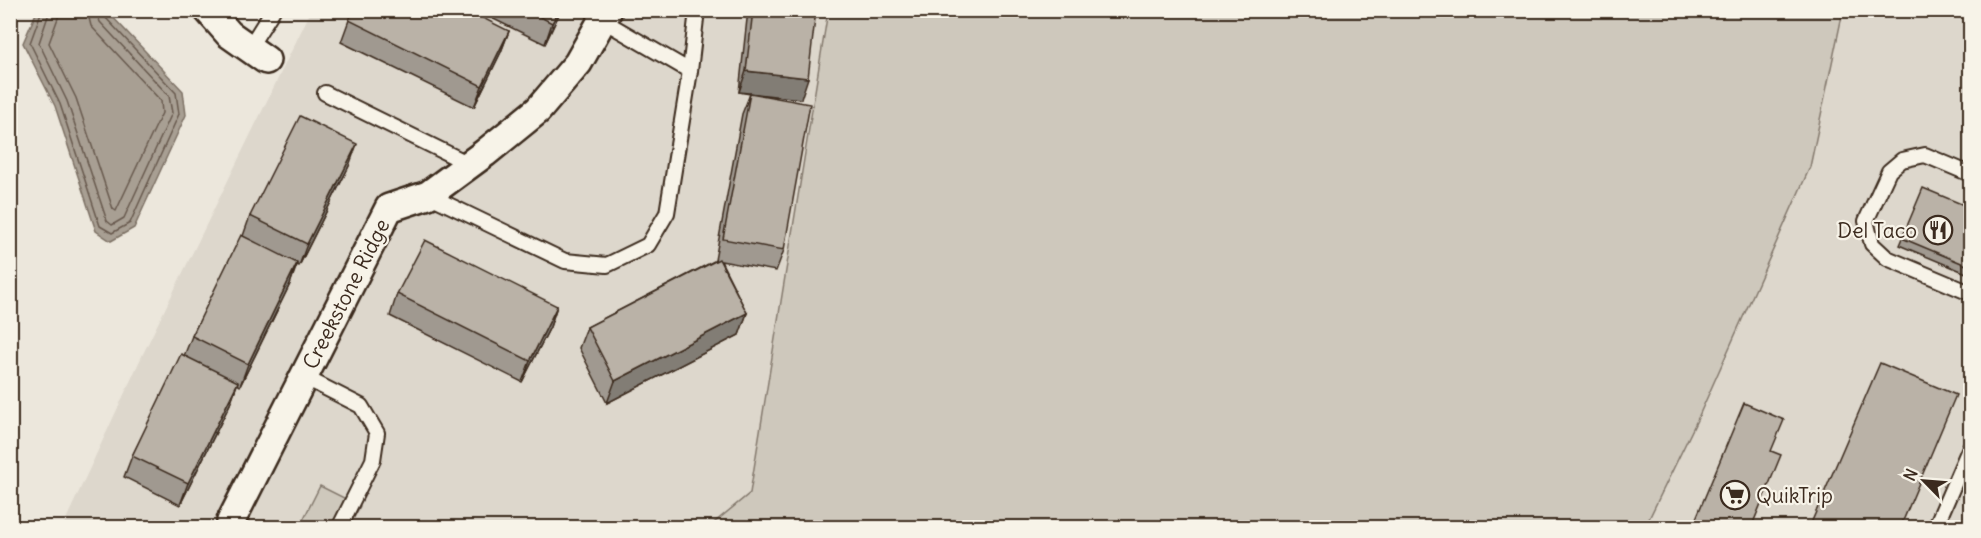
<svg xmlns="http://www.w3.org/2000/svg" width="1981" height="538" font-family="Delius,sans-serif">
<rect width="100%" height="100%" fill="#ece7dc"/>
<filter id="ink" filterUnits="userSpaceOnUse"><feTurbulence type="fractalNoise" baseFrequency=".0167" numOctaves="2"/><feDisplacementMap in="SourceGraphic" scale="12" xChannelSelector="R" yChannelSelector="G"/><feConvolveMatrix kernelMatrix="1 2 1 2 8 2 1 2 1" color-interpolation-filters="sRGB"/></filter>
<g filter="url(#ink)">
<path fill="#ddd7cc" d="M 311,11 L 828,11 L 750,493 L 709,527 L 62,528 L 141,358 Z
M 1843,11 L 1970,11 L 1970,527 L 1645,528 L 1698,418 L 1810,167 Z"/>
<path fill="#cec8bc" stroke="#84796d" stroke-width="1.5" d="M 828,11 L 828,10 L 1843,11 L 1810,167 L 1698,418 L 1645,527 L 709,527 L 750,493 Z
M 320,486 L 360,506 L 349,527 L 299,528 Z"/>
<path fill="#a89f93" stroke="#7c7064" stroke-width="1.5" d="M 37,11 L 107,11 L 183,91 L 186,115 L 134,228 L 111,241 L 96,231 L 55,106 L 23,43 Z"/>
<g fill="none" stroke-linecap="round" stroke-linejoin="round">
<path stroke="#67594d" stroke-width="1.5" d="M 42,10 L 30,43 L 60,104 L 100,226 L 112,233 L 130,223 L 179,114 L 176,93 L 105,17 L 103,10
M 50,10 L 39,43 L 67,101 L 107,221 L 112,225 L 124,218 L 172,113 L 169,96 L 100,22 L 96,10
M 59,10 L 58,18 L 49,43 L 76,98 L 113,209 L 116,211 L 162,113 L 161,101 L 91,26 L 87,10"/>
<g stroke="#3b2a1e" stroke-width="18">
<path id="service" d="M 249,48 L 273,10
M 690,71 L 697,10
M 325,93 L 469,164
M 1970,174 L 1925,155 L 1902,160 L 1889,171 L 1866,221 L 1872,244 L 1887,258 L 1970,293
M 428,195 L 565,261 L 607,265 L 648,245 L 667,213 L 690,71 L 602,20
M 304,377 L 361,406 L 377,433 L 373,460 L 339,528
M 1935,528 L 1970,447"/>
</g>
<g stroke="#3b2a1e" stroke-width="32">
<path id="minor" d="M 208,10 L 229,34 L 266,60
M 231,521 L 389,208 L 428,195 L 485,153 L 538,110 L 578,63 L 608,10"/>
</g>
<use href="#service" stroke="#f7f3e8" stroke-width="14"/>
<use href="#minor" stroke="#f7f3e8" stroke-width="27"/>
</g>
<path fill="#a09990" stroke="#3b2a1e" stroke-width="1.5" d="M 475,10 L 561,10 L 545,44 Z
M 748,10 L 816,10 L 801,99 L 764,95 L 784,250 L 776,271 L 721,261 L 747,313 L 739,335 L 607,403 L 579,348 L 587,327 L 716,260 L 715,260 L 742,114 L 750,94 L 739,92 Z
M 349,20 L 509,31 L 501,52 L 474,107 L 341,42 Z
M 349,166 L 299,266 L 297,265 L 290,284 L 240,386 L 237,384 L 230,404 L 180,505 L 124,477 L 132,456 L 184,356 L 192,336 L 243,236 L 250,216 Z
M 1971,208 L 1971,275 L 1899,245 L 1902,238 Z
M 397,294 L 557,306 L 550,327 L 522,382 L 390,316 Z"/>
<path fill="#827d75" stroke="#3b2a1e" stroke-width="1.5" d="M 559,10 L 561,10 L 545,44 L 552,23 Z
M 509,31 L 501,52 L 474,107 L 482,86 Z
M 746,71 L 808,78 L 801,99 L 739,92 Z
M 357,144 L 349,166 L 299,266 L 307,244 Z
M 297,263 L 290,284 L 240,386 L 248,364 Z
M 557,306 L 550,327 L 522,382 L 530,361 Z
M 747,313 L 739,335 L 607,403 L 615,381 Z
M 238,382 L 230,404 L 180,505 L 188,483 Z"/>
<path fill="#bab2a7" stroke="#3b2a1e" stroke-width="1.5" d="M 354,10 L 467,10 L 509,31 L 482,86 L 349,20 Z
M 527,10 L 559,10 L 552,23 Z
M 753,10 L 816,10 L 808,78 L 746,71 Z
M 750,93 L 810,104 L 784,250 L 723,239 Z
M 300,116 L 357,144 L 307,244 L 250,216 Z
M 1923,188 L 1971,208 L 1971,267 L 1902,238 Z
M 241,235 L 297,263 L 248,364 L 192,336 Z
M 425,240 L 557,306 L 530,361 L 397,294 Z
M 719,259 L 747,313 L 615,381 L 587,327 Z
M 181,354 L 238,382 L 188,483 L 132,456 Z
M 1880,363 L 1956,395 L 1900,528 L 1809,528 Z
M 1744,403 L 1784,420 L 1771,451 L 1781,455 L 1751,528 L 1692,528 Z"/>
</g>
<defs>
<g id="restaurant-ring" transform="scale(1.5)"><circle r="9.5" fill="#f7f3e8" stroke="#3b2a1e" stroke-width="1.5"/><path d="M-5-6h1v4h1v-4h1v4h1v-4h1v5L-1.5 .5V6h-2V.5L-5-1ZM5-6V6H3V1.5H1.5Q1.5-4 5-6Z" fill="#3b2a1e"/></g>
<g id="supermarket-ring" transform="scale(1.5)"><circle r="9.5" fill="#f7f3e8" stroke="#3b2a1e" stroke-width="1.5"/><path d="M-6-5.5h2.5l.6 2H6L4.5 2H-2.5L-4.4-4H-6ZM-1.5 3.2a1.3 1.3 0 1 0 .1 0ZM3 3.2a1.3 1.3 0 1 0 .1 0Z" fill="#3b2a1e"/></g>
</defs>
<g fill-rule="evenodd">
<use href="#restaurant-ring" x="1938" y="230"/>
<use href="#supermarket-ring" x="1735" y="495"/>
</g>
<g text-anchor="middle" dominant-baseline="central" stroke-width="4.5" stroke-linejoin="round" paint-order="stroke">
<g font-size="21" fill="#3b2a1e" stroke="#f7f3e8" text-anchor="end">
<text x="1917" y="230">Del Taco</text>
<text x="1756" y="495" text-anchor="start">QuikTrip</text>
</g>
<g font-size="21" fill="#3b2a1e" stroke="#f7f3e8">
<text transform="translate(346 294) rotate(-63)">Creekstone Ridge</text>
</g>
</g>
<rect width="1981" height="538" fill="none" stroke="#f7f3e8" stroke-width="36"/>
<rect x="18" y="18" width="1945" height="502" fill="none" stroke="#3b2a1e" stroke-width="2" filter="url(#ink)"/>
<g transform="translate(1924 481) rotate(295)" stroke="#f7f3e8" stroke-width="4.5" paint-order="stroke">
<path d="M0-4.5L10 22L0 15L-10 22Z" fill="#3b2a1e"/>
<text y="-9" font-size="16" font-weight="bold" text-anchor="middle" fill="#3b2a1e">N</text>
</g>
</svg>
